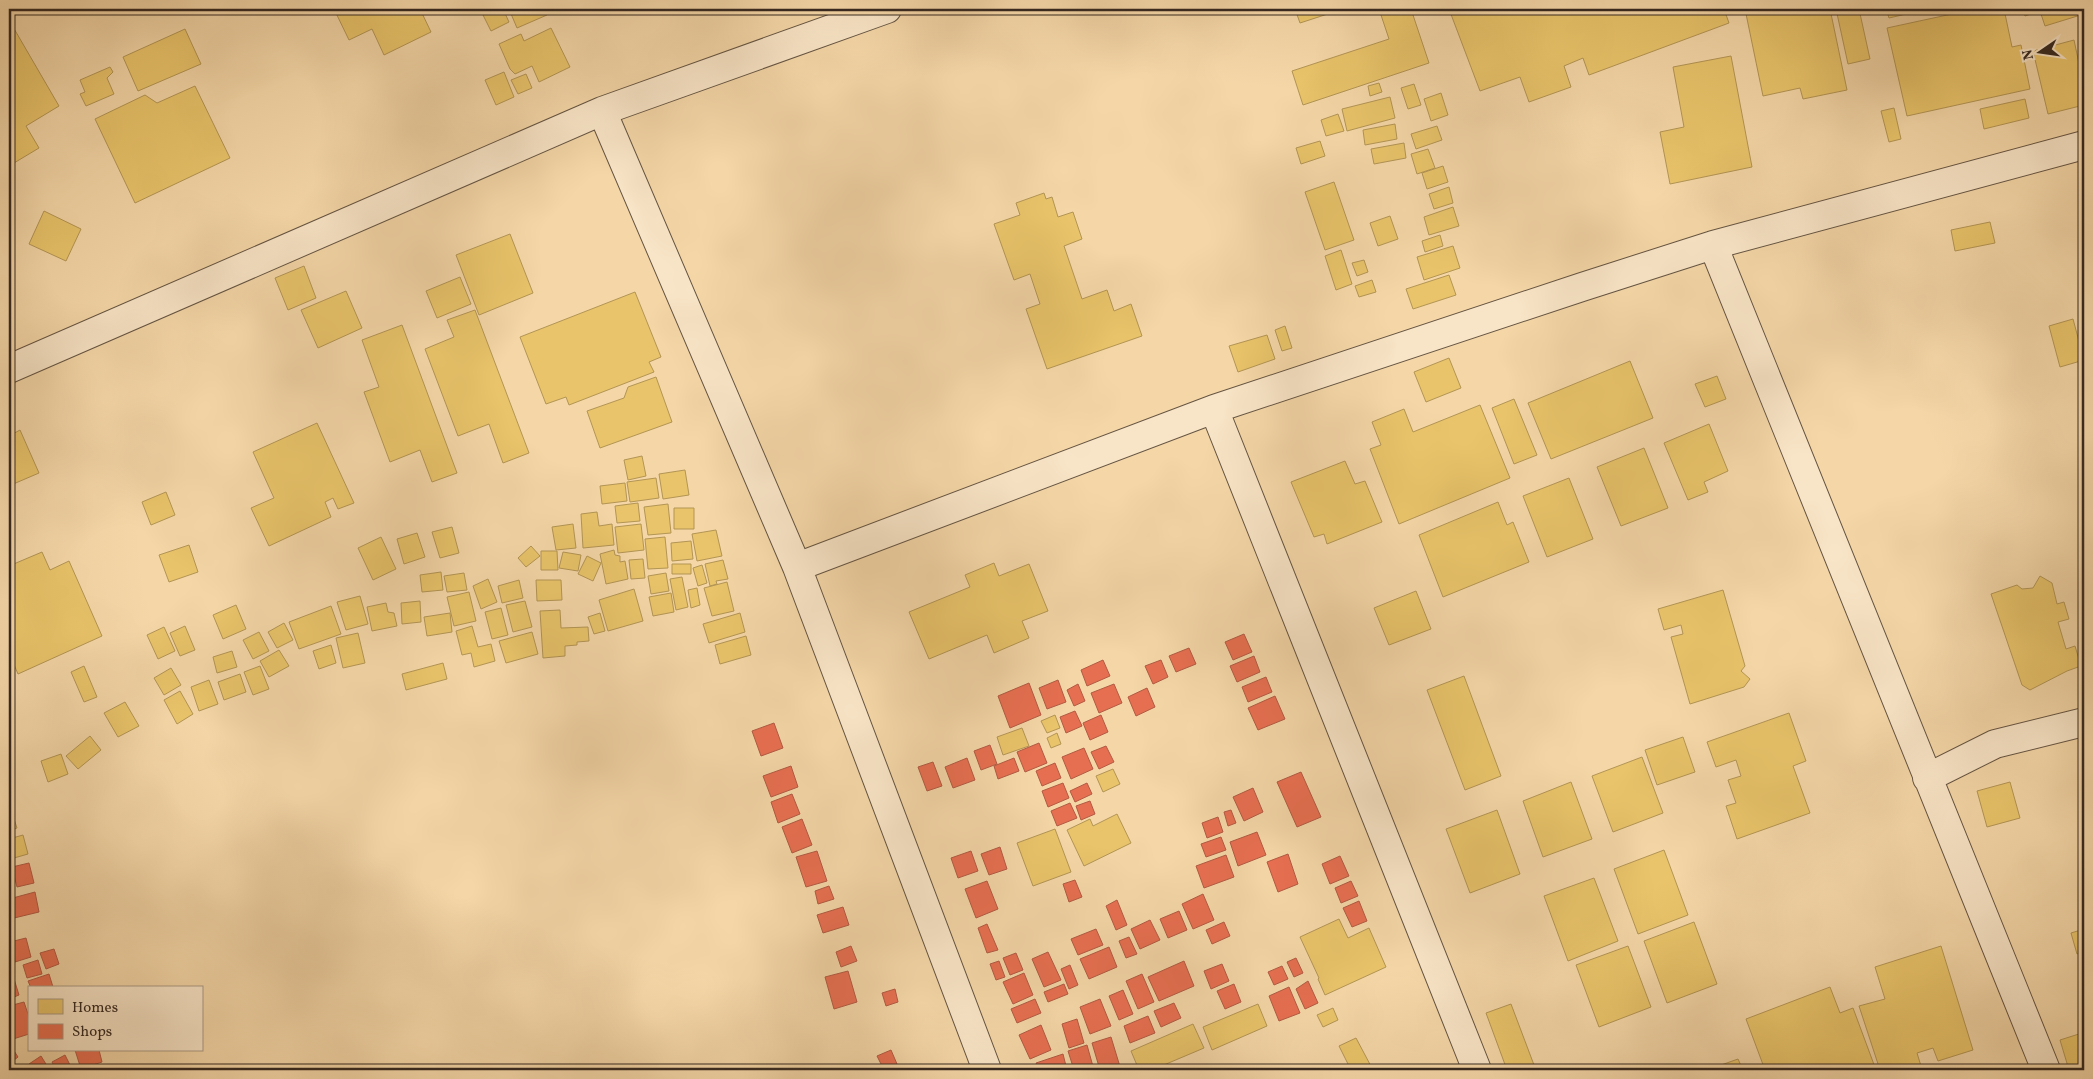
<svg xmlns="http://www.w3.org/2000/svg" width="2093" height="1079" font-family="Vollkorn,serif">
<rect width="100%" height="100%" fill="#f4d6a7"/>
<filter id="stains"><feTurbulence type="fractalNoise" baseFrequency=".004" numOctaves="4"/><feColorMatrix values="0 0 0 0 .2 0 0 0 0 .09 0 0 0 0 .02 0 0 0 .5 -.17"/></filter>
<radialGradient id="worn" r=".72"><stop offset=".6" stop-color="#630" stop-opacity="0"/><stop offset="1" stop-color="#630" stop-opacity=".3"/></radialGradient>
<path fill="#e9c46a" stroke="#b39554" d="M 334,9 L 420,9 L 431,32 L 384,55 L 372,29 L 349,40 Z
M 480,9 L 503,9 L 509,22 L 491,31 Z
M 509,9 L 544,9 L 547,15 L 517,28 Z
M 1295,9 L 1343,9 L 1300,23 Z
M 1379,9 L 1411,9 L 1429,63 L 1303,105 L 1292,71 L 1389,39 Z
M 1449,9 L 1724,9 L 1729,23 L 1589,75 L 1583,58 L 1564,66 L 1571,87 L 1529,102 L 1520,77 L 1480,91 Z
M 1745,9 L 1830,9 L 1847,90 L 1803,99 L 1800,88 L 1763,96 Z
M 1836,9 L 1859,9 L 1870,59 L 1848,64 Z
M 1886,9 L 1928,9 L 1889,18 Z
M 1975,9 L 2004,9 L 2012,47 L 2021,45 L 2030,89 L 1907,116 L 1887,28 Z
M 2022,9 L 2084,9 L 2084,14 L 2045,26 L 2040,11 L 2025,16 Z
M 9,20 L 59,106 L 26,126 L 39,148 L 9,166 Z
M 551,28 L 570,67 L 539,82 L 532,66 L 515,74 L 510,69 L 499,44 L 521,34 L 524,41 Z
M 185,29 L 201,64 L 138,91 L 123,57 Z
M 2074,40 L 2084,87 L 2084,105 L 2048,114 L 2033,51 Z
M 1731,56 L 1752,167 L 1670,184 L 1660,132 L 1684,127 L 1673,67 Z
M 110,67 L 113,72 L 107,78 L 114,94 L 86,106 L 80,94 L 85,92 L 80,80 Z
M 504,72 L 514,97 L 496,105 L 485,80 Z
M 526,74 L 532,88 L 518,94 L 511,80 Z
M 1379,83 L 1382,92 L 1370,96 L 1368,86 Z
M 1414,84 L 1421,105 L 1408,109 L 1401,88 Z
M 195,86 L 230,158 L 135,203 L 95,119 L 145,95 L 157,103 Z
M 1441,93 L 1448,115 L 1431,121 L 1424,99 Z
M 1390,97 L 1395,118 L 1347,131 L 1342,109 Z
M 2025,99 L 2029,118 L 1984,129 L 1980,109 Z
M 1894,108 L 1901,139 L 1889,142 L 1881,111 Z
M 1338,114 L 1344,131 L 1326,136 L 1321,120 Z
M 1395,124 L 1397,139 L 1365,145 L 1363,130 Z
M 1437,126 L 1442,140 L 1416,149 L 1411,134 Z
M 1320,141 L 1325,156 L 1301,164 L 1296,148 Z
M 1404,143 L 1406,158 L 1374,164 L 1371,149 Z
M 1428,149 L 1435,168 L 1417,174 L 1411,154 Z
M 1443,166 L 1448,182 L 1427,189 L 1422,173 Z
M 1334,182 L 1354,240 L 1325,250 L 1305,192 Z
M 1449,187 L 1453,203 L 1434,209 L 1429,194 Z
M 1044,193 L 1046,199 L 1052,197 L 1058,217 L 1073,212 L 1082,239 L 1064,246 L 1082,299 L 1107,290 L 1114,311 L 1131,304 L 1142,336 L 1047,369 L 1026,309 L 1040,304 L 1030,274 L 1014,280 L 994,224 L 1020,215 L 1016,203 Z
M 1453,207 L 1459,226 L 1429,235 L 1424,217 Z
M 44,211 L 81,229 L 66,261 L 29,244 Z
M 1390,216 L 1398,239 L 1378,246 L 1370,223 Z
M 1990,222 L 1995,243 L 1955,251 L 1951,230 Z
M 510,234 L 533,293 L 479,315 L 456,255 Z
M 1440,235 L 1443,246 L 1425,252 L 1422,241 Z
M 1453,246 L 1460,268 L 1424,280 L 1417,257 Z
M 1341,250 L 1352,284 L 1336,290 L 1325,256 Z
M 1364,260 L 1368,272 L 1357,276 L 1352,263 Z
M 304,266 L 316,298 L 288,310 L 275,278 Z
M 1449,275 L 1456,295 L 1413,309 L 1406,289 Z
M 460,277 L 471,304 L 437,318 L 426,291 Z
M 1372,280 L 1376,292 L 1359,297 L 1355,286 Z
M 346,291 L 362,328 L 318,348 L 301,310 Z
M 635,292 L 661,357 L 649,362 L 654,372 L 569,405 L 566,397 L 546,404 L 520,337 Z
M 475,310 L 529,453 L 503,463 L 489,424 L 458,436 L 425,349 L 454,337 L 447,320 Z
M 2073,319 L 2084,360 L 2060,367 L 2049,326 Z
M 402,325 L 457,473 L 432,482 L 420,450 L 390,462 L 364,392 L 379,387 L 362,340 Z
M 1285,326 L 1292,348 L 1282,351 L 1275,330 Z
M 1267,335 L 1275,359 L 1238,372 L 1229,346 Z
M 1449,358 L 1461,388 L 1426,402 L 1414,372 Z
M 1630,361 L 1653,418 L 1551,459 L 1528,403 Z
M 1717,376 L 1726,399 L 1705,407 L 1695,384 Z
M 656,377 L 672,422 L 600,448 L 587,411 L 624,398 L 628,387 Z
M 1514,399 L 1537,455 L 1514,464 L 1492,408 Z
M 1480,405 L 1510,478 L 1399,524 L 1370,449 L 1381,445 L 1372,422 L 1404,409 L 1413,432 Z
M 317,423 L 354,503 L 338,509 L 333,498 L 325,502 L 331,517 L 269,546 L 251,508 L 274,498 L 253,452 Z
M 1709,424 L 1728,471 L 1704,482 L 1708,492 L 1688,500 L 1664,443 Z
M 20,430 L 39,473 L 11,485 L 9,480 L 9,436 Z
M 1644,448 L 1668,508 L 1621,526 L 1597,467 Z
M 642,456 L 646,476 L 628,480 L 624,460 Z
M 1345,461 L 1355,484 L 1365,481 L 1382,522 L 1327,544 L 1324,534 L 1314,537 L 1291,482 Z
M 685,470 L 689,495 L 663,499 L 659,474 Z
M 656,478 L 659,498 L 630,502 L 627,482 Z
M 1569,478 L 1593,539 L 1547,557 L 1523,496 Z
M 625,483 L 627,501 L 602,504 L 600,486 Z
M 166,492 L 175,515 L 151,525 L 142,502 Z
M 1498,502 L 1507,525 L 1513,522 L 1529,562 L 1443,597 L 1419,535 Z
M 638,503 L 640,521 L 617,523 L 615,506 Z
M 668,504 L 671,533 L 648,535 L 644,507 Z
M 674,508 L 694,508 L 694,529 L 674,529 Z
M 597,512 L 599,526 L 612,524 L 614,545 L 583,548 L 581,514 Z
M 573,524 L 576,548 L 556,550 L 552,527 Z
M 641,524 L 644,550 L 618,553 L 615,527 Z
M 452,527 L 459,553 L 440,558 L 432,532 Z
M 716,530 L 722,556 L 697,561 L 692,534 Z
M 417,533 L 425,557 L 404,564 L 397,539 Z
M 381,537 L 396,569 L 373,580 L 358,548 Z
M 665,537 L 668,568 L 648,569 L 645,539 Z
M 691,541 L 693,559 L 672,561 L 671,543 Z
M 189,545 L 198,572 L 169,582 L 159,555 Z
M 531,546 L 540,556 L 526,567 L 518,558 Z
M 614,550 L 615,555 L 620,556 L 620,562 L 625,561 L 628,579 L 606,584 L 600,554 Z
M 541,551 L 557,551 L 558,570 L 541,570 Z
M 42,552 L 50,570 L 69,561 L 102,636 L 18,674 L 9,653 L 9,566 Z
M 563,552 L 581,555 L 578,571 L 559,568 Z
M 587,556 L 601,563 L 593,581 L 578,574 Z
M 643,559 L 645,578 L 631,579 L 629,560 Z
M 723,560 L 728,579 L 716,581 L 717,584 L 710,586 L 705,564 Z
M 994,563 L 999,576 L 1029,564 L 1048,611 L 1022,621 L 1029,638 L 994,653 L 987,635 L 929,659 L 909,612 L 970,587 L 965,575 Z
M 672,564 L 691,564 L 691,574 L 672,574 Z
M 702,565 L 707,583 L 698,586 L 693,568 Z
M 441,572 L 443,590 L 422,592 L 420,575 Z
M 464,573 L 467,590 L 447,592 L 444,576 Z
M 666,573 L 669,591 L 651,594 L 648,576 Z
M 2040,576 L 2052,583 L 2057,604 L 2064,602 L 2069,619 L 2058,622 L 2066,649 L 2075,646 L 2081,666 L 2067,671 L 2030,690 L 2022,685 L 1991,594 L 2017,585 L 2022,589 L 2033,588 Z
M 682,577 L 688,607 L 676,610 L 670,579 Z
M 488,579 L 497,602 L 481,609 L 473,586 Z
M 519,580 L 523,598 L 502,603 L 498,586 Z
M 536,580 L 561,580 L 562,600 L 537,601 Z
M 727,582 L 734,611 L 712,616 L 704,588 Z
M 697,588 L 700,605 L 691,608 L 688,590 Z
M 634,589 L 643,621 L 608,631 L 599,600 Z
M 1723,590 L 1745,666 L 1741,671 L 1750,679 L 1744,687 L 1690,704 L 1671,637 L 1683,634 L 1681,625 L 1664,630 L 1658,609 Z
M 1416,591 L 1431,629 L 1389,645 L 1374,608 Z
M 469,592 L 476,621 L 454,626 L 447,597 Z
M 671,593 L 674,612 L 653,616 L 649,597 Z
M 360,596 L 368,624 L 346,630 L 337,602 Z
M 420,601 L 421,622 L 402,624 L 401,603 Z
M 525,601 L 532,627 L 513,632 L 506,605 Z
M 386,603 L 388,612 L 394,613 L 397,626 L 372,631 L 367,607 Z
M 236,605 L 246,629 L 223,639 L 213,615 Z
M 331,606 L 341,634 L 299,649 L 289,622 Z
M 501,608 L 508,635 L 492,639 L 485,612 Z
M 560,610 L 561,628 L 588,627 L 589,641 L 577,642 L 577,645 L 565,646 L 565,656 L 543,658 L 540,611 Z
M 450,613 L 452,632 L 427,636 L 424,617 Z
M 600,613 L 605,631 L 594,634 L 588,617 Z
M 740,613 L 745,632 L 709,643 L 703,624 Z
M 284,623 L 293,640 L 277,648 L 268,632 Z
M 185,626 L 195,650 L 180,656 L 170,633 Z
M 472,626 L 478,647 L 491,644 L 495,661 L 474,667 L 471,653 L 462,655 L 456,631 Z
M 164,627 L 175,651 L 158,659 L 147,635 Z
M 259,632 L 269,651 L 253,659 L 243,640 Z
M 532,632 L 538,654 L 506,663 L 499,641 Z
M 358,633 L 365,663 L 343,668 L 336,638 Z
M 746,636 L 751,655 L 720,664 L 715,645 Z
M 331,645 L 336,663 L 319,669 L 313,651 Z
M 279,650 L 289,666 L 269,677 L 260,661 Z
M 232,651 L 237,667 L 217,673 L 213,657 Z
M 443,663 L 447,679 L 406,690 L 402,674 Z
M 84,666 L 97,697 L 84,702 L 71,672 Z
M 260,666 L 269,689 L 253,695 L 244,672 Z
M 171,668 L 181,685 L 164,695 L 154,678 Z
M 240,674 L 246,692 L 224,700 L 218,682 Z
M 1464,676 L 1501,776 L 1465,790 L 1427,690 Z
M 209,680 L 218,704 L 199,711 L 191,687 Z
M 180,691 L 193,714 L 177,724 L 164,700 Z
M 125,702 L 139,726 L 118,737 L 104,713 Z
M 1789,713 L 1806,761 L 1793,766 L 1810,813 L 1737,839 L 1726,806 L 1736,803 L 1728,780 L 1741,776 L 1736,760 L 1716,767 L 1707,742 Z
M 1055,715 L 1060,728 L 1047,733 L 1041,721 Z
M 1022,728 L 1029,746 L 1003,755 L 997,737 Z
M 1057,733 L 1061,744 L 1051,748 L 1047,738 Z
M 90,736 L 101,750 L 78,769 L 66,756 Z
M 1683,737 L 1695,772 L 1657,785 L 1645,750 Z
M 61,754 L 68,774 L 48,782 L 41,761 Z
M 1642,757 L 1663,813 L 1613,832 L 1592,776 Z
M 1113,769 L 1120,784 L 1103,792 L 1096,776 Z
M 1571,782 L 1592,839 L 1543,857 L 1523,801 Z
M 2010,782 L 2020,818 L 1987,827 L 1977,791 Z
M 9,804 L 17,828 L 9,831 Z
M 1497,810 L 1520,874 L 1470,893 L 1446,829 Z
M 1117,814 L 1131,843 L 1084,866 L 1067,830 L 1090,819 L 1093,826 Z
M 1055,829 L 1071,872 L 1033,886 L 1017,843 Z
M 23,835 L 28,854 L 14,858 L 9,839 Z
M 1664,850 L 1688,915 L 1638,934 L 1614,869 Z
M 1594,878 L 1618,941 L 1568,961 L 1544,896 Z
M 1339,919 L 1348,938 L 1369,928 L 1386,967 L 1325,995 L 1318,979 L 1319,978 L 1300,937 Z
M 1694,922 L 1717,984 L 1667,1003 L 1644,941 Z
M 2084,929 L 2084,951 L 2077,954 L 2071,933 Z
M 1628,946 L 1651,1007 L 1599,1027 L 1576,965 Z
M 1941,946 L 1973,1050 L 1938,1061 L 1933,1048 L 1917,1053 L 1921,1066 L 1907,1070 L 1880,1070 L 1859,1006 L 1885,999 L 1875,967 Z
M 1830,987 L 1840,1013 L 1853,1008 L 1876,1070 L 1765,1070 L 1746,1019 Z
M 1258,1004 L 1267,1026 L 1212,1050 L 1203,1027 Z
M 1511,1004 L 1534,1065 L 1521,1070 L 1507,1070 L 1486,1013 Z
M 1333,1008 L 1338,1020 L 1323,1027 L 1317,1015 Z
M 1193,1024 L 1204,1048 L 1152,1070 L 1139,1070 L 1131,1051 Z
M 2082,1033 L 2084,1040 L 2084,1070 L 2069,1070 L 2060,1040 Z
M 1356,1038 L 1373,1070 L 1351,1070 L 1339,1046 Z
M 1738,1059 L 1743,1070 L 1707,1070 Z"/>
<path fill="#e76f51" stroke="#b25a42" d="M 1244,634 L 1252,652 L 1233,660 L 1225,642 Z
M 1189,648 L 1196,664 L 1176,672 L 1169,656 Z
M 1254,656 L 1260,672 L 1237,682 L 1230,666 Z
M 1103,660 L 1110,676 L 1087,686 L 1081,670 Z
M 1161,660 L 1168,677 L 1153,684 L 1145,666 Z
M 1266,677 L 1272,692 L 1248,702 L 1242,687 Z
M 1058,680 L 1066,702 L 1047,709 L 1039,688 Z
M 1029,683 L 1041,715 L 1010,728 L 998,696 Z
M 1078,684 L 1085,701 L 1074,706 L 1067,690 Z
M 1114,684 L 1122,703 L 1099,713 L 1091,693 Z
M 1147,688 L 1155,707 L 1136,716 L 1128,697 Z
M 1275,696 L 1285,719 L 1258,730 L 1248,708 Z
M 1075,711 L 1082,726 L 1066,733 L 1060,717 Z
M 1101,715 L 1108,732 L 1090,740 L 1083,723 Z
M 774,723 L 783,748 L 761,756 L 752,731 Z
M 1039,743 L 1047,763 L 1025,772 L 1017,752 Z
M 990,745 L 997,764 L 981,770 L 974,751 Z
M 1106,746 L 1114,762 L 1099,769 L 1091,752 Z
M 1084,748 L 1093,769 L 1071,779 L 1062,757 Z
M 967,758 L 975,780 L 953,788 L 945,767 Z
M 1014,758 L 1019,771 L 998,779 L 994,766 Z
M 933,762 L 942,786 L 927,791 L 918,767 Z
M 1055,763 L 1061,778 L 1042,786 L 1036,771 Z
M 791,766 L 798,787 L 771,797 L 763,776 Z
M 1301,772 L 1321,817 L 1297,827 L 1277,782 Z
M 1063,783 L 1069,798 L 1048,807 L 1042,791 Z
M 1087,783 L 1092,794 L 1075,802 L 1070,791 Z
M 1253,788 L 1263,812 L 1244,821 L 1233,797 Z
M 792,794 L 800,814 L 778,823 L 771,802 Z
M 1090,801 L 1095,814 L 1081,820 L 1076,806 Z
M 1070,803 L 1077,818 L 1057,826 L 1051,811 Z
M 1231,810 L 1236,823 L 1228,826 L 1224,812 Z
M 1218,817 L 1223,832 L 1207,838 L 1202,823 Z
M 802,819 L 812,845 L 792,853 L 782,827 Z
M 1257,832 L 1266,855 L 1238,866 L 1230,842 Z
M 1221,837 L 1226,850 L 1206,857 L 1201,844 Z
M 1000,847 L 1007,869 L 989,875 L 981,854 Z
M 817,851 L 827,881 L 806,887 L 796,857 Z
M 971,851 L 978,871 L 958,878 L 951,858 Z
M 1288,854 L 1298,884 L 1278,892 L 1267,862 Z
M 1226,855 L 1234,877 L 1204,888 L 1196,866 Z
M 1340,856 L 1349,876 L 1330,884 L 1322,864 Z
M 29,863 L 34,883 L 17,887 L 12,867 Z
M 1075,880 L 1082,897 L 1069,902 L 1063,884 Z
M 987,881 L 998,909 L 976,918 L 965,889 Z
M 1351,881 L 1358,896 L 1341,903 L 1335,888 Z
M 829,886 L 834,899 L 818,904 L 815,891 Z
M 35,892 L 39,912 L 10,919 L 9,899 Z
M 1203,894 L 1214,920 L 1193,929 L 1182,904 Z
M 1117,900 L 1127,925 L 1116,930 L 1106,906 Z
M 1359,901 L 1367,921 L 1352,927 L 1343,908 Z
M 843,907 L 849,925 L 823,933 L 817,915 Z
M 1179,911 L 1187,930 L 1168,938 L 1160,919 Z
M 1150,920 L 1160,940 L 1140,949 L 1131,929 Z
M 1224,922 L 1230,936 L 1212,944 L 1206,930 Z
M 987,924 L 998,950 L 987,953 L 978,928 Z
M 1096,929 L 1103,945 L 1078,955 L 1071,939 Z
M 1129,937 L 1137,954 L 1126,958 L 1119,941 Z
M 26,938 L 31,957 L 15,962 L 10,942 Z
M 851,946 L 857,961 L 841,967 L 836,952 Z
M 1109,947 L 1117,967 L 1089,979 L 1080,959 Z
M 54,949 L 59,964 L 46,969 L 40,953 Z
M 1048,952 L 1061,980 L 1044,987 L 1032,959 Z
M 1016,953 L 1023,970 L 1010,975 L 1003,958 Z
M 1296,958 L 1303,973 L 1294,977 L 1287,962 Z
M 38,960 L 42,974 L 27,978 L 23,965 Z
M 999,961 L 1005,977 L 996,980 L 990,964 Z
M 1184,961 L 1194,986 L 1159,1001 L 1148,977 Z
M 1222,964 L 1229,981 L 1211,989 L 1204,971 Z
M 1070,965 L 1078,985 L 1069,989 L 1061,969 Z
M 1282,966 L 1288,979 L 1274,985 L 1268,972 Z
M 848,971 L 857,1002 L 834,1009 L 825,977 Z
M 1024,973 L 1033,995 L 1013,1004 L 1003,982 Z
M 49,974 L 53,987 L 31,988 L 28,981 Z
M 1142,974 L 1154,1002 L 1138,1009 L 1126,981 Z
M 14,979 L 19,995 L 9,999 L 9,981 Z
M 1308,981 L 1318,1003 L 1305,1009 L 1296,989 Z
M 1064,984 L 1068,994 L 1048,1002 L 1044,992 Z
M 1234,984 L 1241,1002 L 1225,1009 L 1217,991 Z
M 1289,987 L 1300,1013 L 1279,1021 L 1269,996 Z
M 895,989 L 898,1002 L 886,1006 L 882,993 Z
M 1123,990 L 1133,1014 L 1119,1020 L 1109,996 Z
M 1035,999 L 1041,1013 L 1017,1023 L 1011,1009 Z
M 1100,999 L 1111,1026 L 1090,1034 L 1080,1007 Z
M 24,1002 L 29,1017 L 29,1034 L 10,1040 L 9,1006 Z
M 1174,1003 L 1181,1018 L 1161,1027 L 1154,1011 Z
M 1148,1016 L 1155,1033 L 1130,1043 L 1124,1026 Z
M 1077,1019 L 1084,1043 L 1069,1048 L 1062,1024 Z
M 1041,1025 L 1051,1050 L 1030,1059 L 1019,1035 Z
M 1111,1037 L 1121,1070 L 1100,1070 L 1092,1043 Z
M 9,1043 L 18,1057 L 9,1064 Z
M 1087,1045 L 1094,1070 L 1074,1070 L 1068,1051 Z
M 75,1050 L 99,1050 L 102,1062 L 81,1069 Z
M 891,1050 L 897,1064 L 884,1070 L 877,1056 Z
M 1063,1054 L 1067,1070 L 1039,1070 L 1036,1063 Z
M 65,1055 L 71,1067 L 66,1070 L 56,1070 L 52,1062 Z
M 41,1056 L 49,1069 L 32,1070 L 29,1064 Z
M 900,1065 L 902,1070 L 893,1070 L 892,1067 Z"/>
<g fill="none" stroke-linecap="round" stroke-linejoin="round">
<g stroke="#655442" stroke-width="30">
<path id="street" d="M 602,111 L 797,567 L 987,1070
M 1713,245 L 2046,1070
M 9,369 L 602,111 L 887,9
M 1214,409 L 1477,1070
M 797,567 L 1214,409 L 1582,287 L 1713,245 L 2084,145
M 1927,778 L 1995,744 L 2084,722"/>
</g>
<use href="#street" stroke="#f8e4c6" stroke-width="28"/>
</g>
<rect width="2093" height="1079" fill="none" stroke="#f4d6a7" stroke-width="30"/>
<rect x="10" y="10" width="2073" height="1059" fill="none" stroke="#352820" stroke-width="2.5"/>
<rect x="15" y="15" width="2063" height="1049" fill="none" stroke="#352820"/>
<rect x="28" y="986" width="175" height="65" fill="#f8e4c6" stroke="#aa9984"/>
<rect x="38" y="999" width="25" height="15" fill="#e9c46a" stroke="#aa9984"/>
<text x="72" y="1012" font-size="15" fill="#352820">Homes</text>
<rect x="38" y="1024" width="25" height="15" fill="#e76f51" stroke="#aa9984"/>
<text x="72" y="1036" font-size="15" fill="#352820">Shops</text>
<g transform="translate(2040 52) rotate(257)" stroke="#f8e4c6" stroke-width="4" paint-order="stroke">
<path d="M0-4L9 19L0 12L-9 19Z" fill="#352820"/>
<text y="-8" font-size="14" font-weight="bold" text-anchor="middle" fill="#352820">N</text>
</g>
<rect width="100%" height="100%" filter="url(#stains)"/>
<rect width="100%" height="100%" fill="url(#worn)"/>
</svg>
